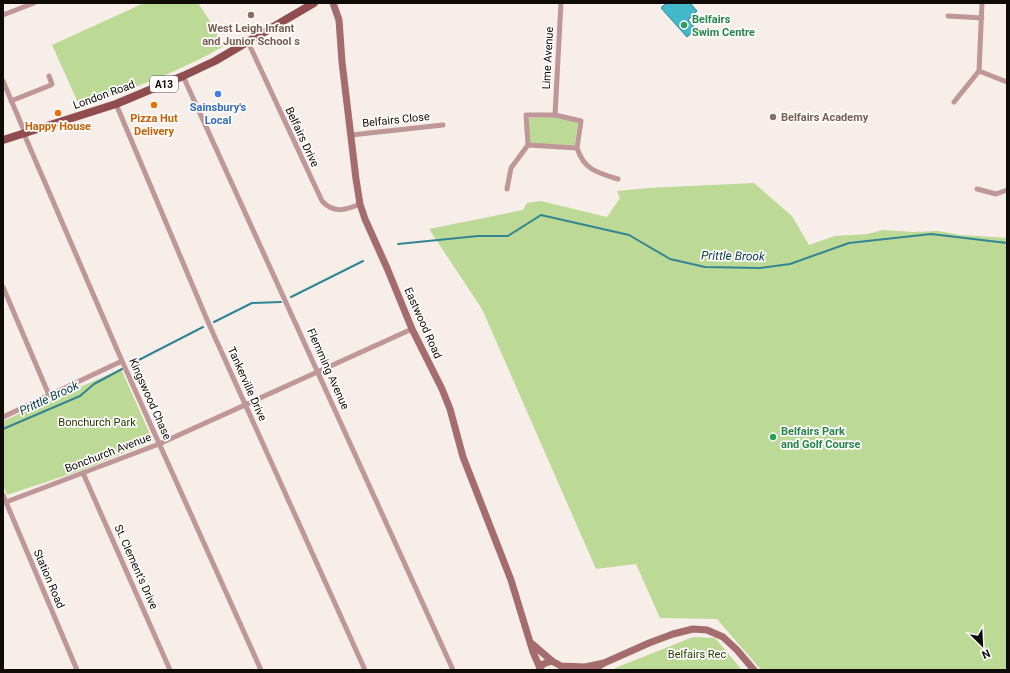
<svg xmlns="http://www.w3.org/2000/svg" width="1010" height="673" font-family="Roboto,sans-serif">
<rect width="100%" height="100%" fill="#f7eee9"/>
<path fill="#bdd996" d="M 144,3 L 198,3 L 210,21 L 224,46 C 179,72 129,90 80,107 L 52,45 Z
M 555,117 L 578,122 L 575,145 L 529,144 L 529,118 Z
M 754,183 L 792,216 L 809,245 L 835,236 L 868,234 L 882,230 L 913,232 L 938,231 L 961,235 L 1007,238 L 1007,670 L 761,670 L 717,619 L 660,618 L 636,564 L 596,569 L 482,309 L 429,229 L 523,210 L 527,203 L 541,201 L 607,217 L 620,198 L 617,191 L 648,188 Z
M 121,369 L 153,441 L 82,470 L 7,495 L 3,485 L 3,421 Z
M 693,637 L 715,638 L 742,670 L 615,670 L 615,668 Z"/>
<path fill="#44b8cb" stroke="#348491" d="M 666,3 L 690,3 L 697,11 L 688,20 L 696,29 L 687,37 L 661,8 Z"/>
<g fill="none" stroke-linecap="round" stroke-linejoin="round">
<path stroke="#348491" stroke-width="2" d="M 398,244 L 478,236 L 508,236 L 541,215 L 629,235 L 670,259 L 705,267 L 760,268 L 790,264 L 849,243 L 931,234 L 1007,243
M 291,297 L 363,261
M 214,322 L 252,303 L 281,302
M 131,364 L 203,327
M 3,429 L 80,396 L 94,384 L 122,369"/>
<path stroke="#bf9798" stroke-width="5" d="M 3,15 L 34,3
M 948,16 L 982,18
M 248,42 L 322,201 C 334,214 346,210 360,204
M 979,71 L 982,3
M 979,71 L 1007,82
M 183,76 L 453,670
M 3,81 L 25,133
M 11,101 L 51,85 L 52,84 L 49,76
M 954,102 L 979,71
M 116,104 L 208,322 L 365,670
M 526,115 L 555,115 L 581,121 L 577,148 L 528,145 Z
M 555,115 L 561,3
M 24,134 L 122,361 L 261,670
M 351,135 L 443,125
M 577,148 C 584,170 598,173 618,179
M 507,189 L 511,168 L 528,145
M 977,189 L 996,194 L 1007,190
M 3,287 L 49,395
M 3,417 L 122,361
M 83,473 L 170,670
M 3,495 L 77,670
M 6,502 L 159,444 L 412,329"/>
<path stroke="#a46c6d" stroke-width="7" d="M 333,3 L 339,20 L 342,62 L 356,179 L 360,204 L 365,219 L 387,268 L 412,329 L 442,389 L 450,409 L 463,457 L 511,580 L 533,652 L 540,668
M 531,643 L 552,661
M 561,666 L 585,667 L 604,663
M 539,670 L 543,664 L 552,661 L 561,666 L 563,670
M 593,670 L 604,663 L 649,643 L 673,634 L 693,629 L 707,630 L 723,637 L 737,650 L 754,670"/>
<path stroke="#8f4d50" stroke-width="8" d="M 3,140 L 116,104 L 183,76 L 215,61 L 314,3"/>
</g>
<g fill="#8d6e63" stroke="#fefdfc" stroke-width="1.5">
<circle cx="251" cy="15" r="4"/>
<circle cx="773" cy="117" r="4"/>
</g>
<g fill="#2e9e5b" stroke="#fefdfc" stroke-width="1.5">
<circle cx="684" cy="25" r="4"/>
<circle cx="773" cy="437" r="4"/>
</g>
<circle fill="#3f7fe0" stroke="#fefdfc" stroke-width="1.5" cx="218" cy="94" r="4"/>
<g fill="#e8710a" stroke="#fefdfc" stroke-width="1.5">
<circle cx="154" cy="105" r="4"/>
<circle cx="58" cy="113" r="4"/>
</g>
<g text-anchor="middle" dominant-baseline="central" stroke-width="3.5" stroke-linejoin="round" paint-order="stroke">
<rect fill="#fefdfc" stroke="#565452" stroke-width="1" x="150" y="76" width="28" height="16" rx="3"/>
<g font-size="10" font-weight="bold" fill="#0e0b09">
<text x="164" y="84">A13</text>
</g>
<g font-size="11" font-weight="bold" fill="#27864d" stroke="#fefdfc" text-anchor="start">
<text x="692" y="19">Belfairs<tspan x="692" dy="13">Swim Centre</tspan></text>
<text x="781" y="431">Belfairs Park<tspan x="781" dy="13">and Golf Course</tspan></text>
</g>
<g font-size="11" font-weight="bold" fill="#785e54" stroke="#fefdfc">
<text x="251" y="28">West Leigh Infant<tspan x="251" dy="13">and Junior School s</tspan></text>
<text x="781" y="117" text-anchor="start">Belfairs Academy</text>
</g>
<g font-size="11" fill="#0e0b09" stroke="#fefdfc">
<text transform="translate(548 58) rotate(-87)">Lime Avenue</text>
<text transform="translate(104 95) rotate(-20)">London Road</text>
<text transform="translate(396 120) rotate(-6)">Belfairs Close</text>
<text transform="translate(302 137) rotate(65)">Belfairs Drive</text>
<text transform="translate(423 323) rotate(66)">Eastwood Road</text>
<text transform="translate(328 369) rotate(66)">Flemming Avenue</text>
<text transform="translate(247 384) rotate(66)">Tankerville Drive</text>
<text transform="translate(150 399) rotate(66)">Kingswood Chase</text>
<text transform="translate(108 453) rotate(-21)">Bonchurch Avenue</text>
<text transform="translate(136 567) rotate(66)">St. Clement's Drive</text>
<text transform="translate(49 579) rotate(67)">Station Road</text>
</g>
<g font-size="11" font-weight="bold" fill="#366cbe" stroke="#fefdfc">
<text x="218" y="107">Sainsbury's<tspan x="218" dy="13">Local</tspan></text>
</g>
<g font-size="11" font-weight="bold" fill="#c56008" stroke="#fefdfc">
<text x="154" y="118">Pizza Hut<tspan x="154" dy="13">Delivery</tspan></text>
<text x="58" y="126">Happy House</text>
</g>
<g font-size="11" fill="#283a01" stroke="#fefdfc">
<text x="97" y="422">Bonchurch Park</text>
<text x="697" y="654">Belfairs Rec</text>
</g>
<g font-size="12" font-style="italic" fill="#0e434b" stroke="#fefdfc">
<text transform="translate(733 256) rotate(1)">Prittle Brook</text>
<text transform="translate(49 398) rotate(-25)">Prittle Brook</text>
</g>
</g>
<rect width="1010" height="673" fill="none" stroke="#0e0b09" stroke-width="8"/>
<g transform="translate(982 645) rotate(156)" stroke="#fefdfc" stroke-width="3" paint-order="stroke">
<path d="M0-3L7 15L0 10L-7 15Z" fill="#0e0b09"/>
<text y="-6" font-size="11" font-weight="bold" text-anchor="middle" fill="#0e0b09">N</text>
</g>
</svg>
